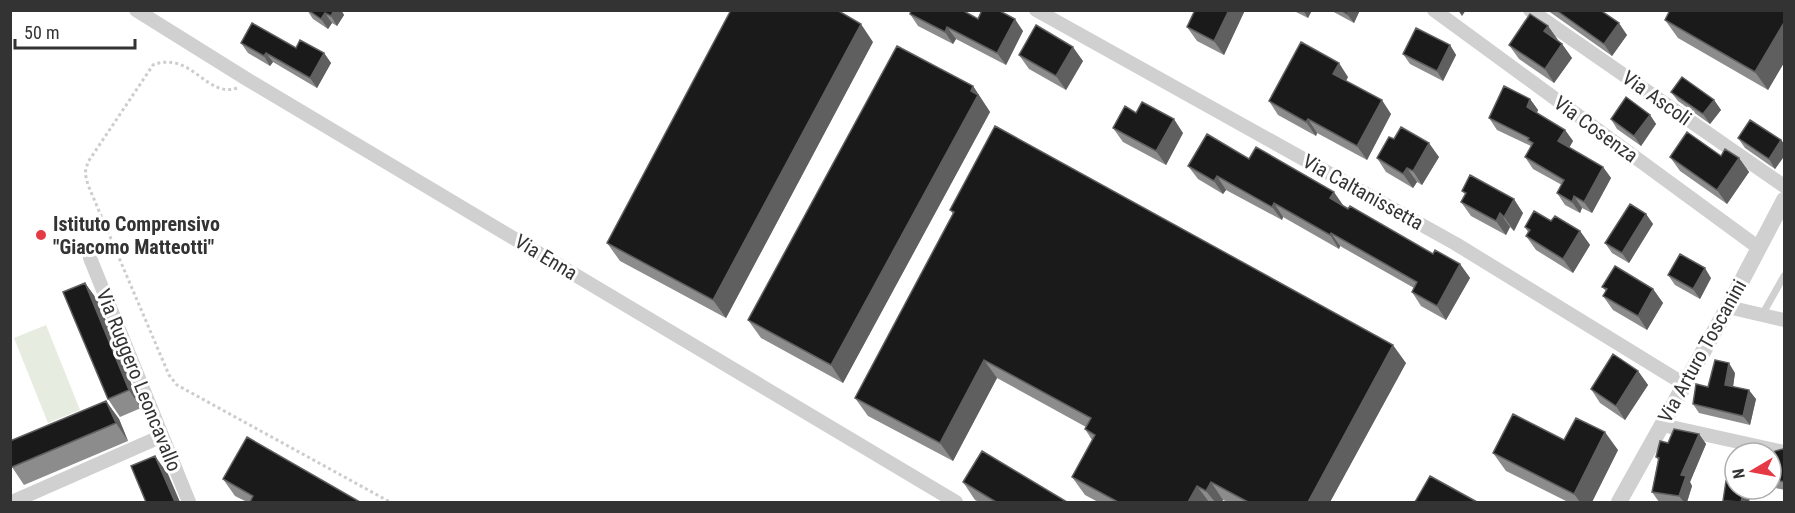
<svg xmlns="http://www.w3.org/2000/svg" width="1795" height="513" font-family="'Roboto Condensed',sans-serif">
<rect width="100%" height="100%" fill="#fff"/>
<path fill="#e6ecdf" d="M 46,325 L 80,410 L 48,423 L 14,338 Z"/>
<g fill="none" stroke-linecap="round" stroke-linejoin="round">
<path stroke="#cdcdcd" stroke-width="3" stroke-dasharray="3 3" stroke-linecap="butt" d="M 237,88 C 207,99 191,50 153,65 L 88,162 L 85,173 L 88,185 L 169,375 L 177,385 L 390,502"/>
<path stroke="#d0d0d0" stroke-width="7" d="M 1762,315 L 1784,276"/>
<path stroke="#d0d0d0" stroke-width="14" d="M 136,10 L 245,78 L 956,502
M 1036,10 L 1456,244 L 1684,384
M 1434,10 L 1759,248
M 1530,10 L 1784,186
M 90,258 L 189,502
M 1728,307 L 1784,320
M 1662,425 L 1784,452
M 12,502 L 162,436"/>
<path stroke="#d0d0d0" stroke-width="16" d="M 1619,502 L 1728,307 L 1784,200"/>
</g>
<path fill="#8c8c8c" d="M 307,10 L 341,10 L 344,15 L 337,26 L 332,23 L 328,29 L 313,19 Z
M 1195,10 L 1245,10 L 1224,55 L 1197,41 L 1187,27 Z
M 1292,10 L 1312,10 L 1308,18 Z
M 1330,10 L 1360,10 L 1354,23 Z
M 1547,10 L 1600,10 L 1627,35 L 1612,56 Z
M 1785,10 L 1785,61 L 1768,90 L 1678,38 L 1665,20 Z
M 910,14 L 978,19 L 1023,31 L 1006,65 L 956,39 L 953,44 L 918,26 Z
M 1548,26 L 1558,40 L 1562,44 L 1572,58 L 1554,83 L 1519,59 L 1509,45 Z
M 873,42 L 726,318 L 620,261 L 607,243 Z
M 241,43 L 296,48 L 324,53 L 331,63 L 317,88 L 273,62 L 270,66 L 248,53 Z
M 1450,45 L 1456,55 L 1443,81 L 1410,64 L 1403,54 Z
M 1019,55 L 1083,61 L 1066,90 L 1029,69 Z
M 1348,77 L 1346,81 L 1391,114 L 1367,160 L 1317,133 L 1316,136 L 1278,115 L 1269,101 Z
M 973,86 L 990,112 L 843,383 L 761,338 L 748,320 Z
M 1671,92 L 1714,100 L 1721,110 L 1710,124 L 1678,101 Z
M 1530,99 L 1538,110 L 1537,113 L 1565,130 L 1573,141 L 1569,148 L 1603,167 L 1611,178 L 1592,213 L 1582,208 L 1580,213 L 1565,205 L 1557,193 L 1562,185 L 1533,169 L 1525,157 L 1531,146 L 1497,130 L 1489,118 Z
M 1136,113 L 1183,133 L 1166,165 L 1123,142 L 1113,128 Z
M 1650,115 L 1656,124 L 1641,146 L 1617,129 L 1611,119 Z
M 1738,138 L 1781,140 L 1785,145 L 1785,155 L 1775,169 L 1745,148 Z
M 1394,139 L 1439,157 L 1422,185 L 1417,182 L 1413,188 L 1386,172 L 1377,158 Z
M 1721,156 L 1739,158 L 1749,172 L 1727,204 L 1680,171 L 1670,157 Z
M 1249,159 L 1343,205 L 1433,254 L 1460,264 L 1470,278 L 1446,320 L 1421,306 L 1412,292 L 1414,288 L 1340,246 L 1339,249 L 1283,217 L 1282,220 L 1226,190 L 1223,194 L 1198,179 L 1188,166 Z
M 1462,191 L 1523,213 L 1514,231 L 1510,227 L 1506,235 L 1471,216 L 1461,202 L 1465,194 Z
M 950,210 L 1406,363 L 1330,502 L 1228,502 L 1223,500 L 1222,502 L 1098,502 L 1085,495 L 1072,477 L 1092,440 L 1085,429 L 1086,427 L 997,378 L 953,461 L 868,416 L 855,398 L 953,214 Z
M 1646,214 L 1653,224 L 1629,263 L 1612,253 L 1605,243 Z
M 1551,221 L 1580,231 L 1590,245 L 1573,273 L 1536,250 L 1526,236 L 1528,232 L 1525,227 Z
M 1668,275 L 1711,278 L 1700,299 L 1675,285 Z
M 85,283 L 98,301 L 141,408 L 120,417 L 108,399 Z
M 1602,287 L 1653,289 L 1663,303 L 1647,330 L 1613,310 L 1603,296 L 1606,291 Z
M 1638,371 L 1648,385 L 1625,420 L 1600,403 L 1591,389 Z
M 1735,373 L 1733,386 L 1756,399 L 1750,425 L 1699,413 L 1693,404 L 1708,387 Z
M 106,401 L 119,419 L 128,441 L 24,485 L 12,467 Z
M 1699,434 L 1706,444 L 1690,482 L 1692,486 L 1687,502 L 1659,502 L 1652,492 L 1658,460 L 1656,457 Z
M 1564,440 L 1618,450 L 1592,502 L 1568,502 L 1506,471 L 1493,453 Z
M 1785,449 L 1785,490 L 1771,487 L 1771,455 L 1774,455 Z
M 223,479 L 360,502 L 247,502 L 235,496 Z
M 963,482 L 1067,502 L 979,502 L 975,500 Z"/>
<path fill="#5f5f5f" d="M 334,10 L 341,10 L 344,15 L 337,26 L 331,16 Z
M 1229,10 L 1245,10 L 1224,55 L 1214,41 Z
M 1303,10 L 1312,10 L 1308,18 Z
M 1348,10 L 1360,10 L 1354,23 L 1347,14 Z
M 1458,10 L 1466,10 L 1462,16 Z
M 325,13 L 332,23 L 328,29 L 321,19 Z
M 1015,19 L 1023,31 L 1006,65 L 997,53 Z
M 1785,21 L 1785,61 L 1768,90 L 1755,72 Z
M 1619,23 L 1627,35 L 1612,56 L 1604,44 Z
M 861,24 L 873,42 L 726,318 L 713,300 Z
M 1548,26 L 1558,40 L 1544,31 Z
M 947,27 L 956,39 L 953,44 L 945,32 Z
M 1562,44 L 1572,58 L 1554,83 L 1545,69 Z
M 1450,45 L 1456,55 L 1443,81 L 1437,71 Z
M 1073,47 L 1083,61 L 1066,90 L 1056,76 Z
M 266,53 L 273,62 L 270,66 L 264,56 Z
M 324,53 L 331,63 L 317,88 L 310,78 Z
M 1339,63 L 1348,77 L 1342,88 L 1333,74 Z
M 973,86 L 990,112 L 843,383 L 831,365 Z
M 1530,99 L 1538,110 L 1534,118 L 1527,107 Z
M 1382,100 L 1391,114 L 1367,160 L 1357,146 Z
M 1714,100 L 1721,110 L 1710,124 L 1703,114 Z
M 1650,115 L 1656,124 L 1641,146 L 1634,136 Z
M 1174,119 L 1183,133 L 1166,165 L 1156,151 Z
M 1308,119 L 1317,133 L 1316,136 L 1306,122 Z
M 1565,130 L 1573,141 L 1566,153 L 1558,141 Z
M 1781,140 L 1785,145 L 1785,155 L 1775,169 L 1769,159 Z
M 1429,143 L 1439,157 L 1422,185 L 1413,171 Z
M 1739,158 L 1749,172 L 1727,204 L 1717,190 Z
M 1603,167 L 1611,178 L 1592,213 L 1584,202 Z
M 1407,168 L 1417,182 L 1413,188 L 1403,174 Z
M 1217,176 L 1226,190 L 1223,194 L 1214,181 Z
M 1334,192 L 1343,205 L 1339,212 L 1330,198 Z
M 1574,196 L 1582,208 L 1580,213 L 1572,202 Z
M 1514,199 L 1523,213 L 1514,231 L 1504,217 Z
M 1274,203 L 1283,217 L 1282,220 L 1272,207 Z
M 1500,213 L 1510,227 L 1506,235 L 1496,221 Z
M 1646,214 L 1653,224 L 1629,263 L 1622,253 Z
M 1580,231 L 1590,245 L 1573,273 L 1563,259 Z
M 1331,233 L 1340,246 L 1339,249 L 1330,235 Z
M 1460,264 L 1470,278 L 1446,320 L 1437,306 Z
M 1705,268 L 1711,278 L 1700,299 L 1693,289 Z
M 85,283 L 98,301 L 141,408 L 129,390 Z
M 1653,289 L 1663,303 L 1647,330 L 1638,316 Z
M 1393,345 L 1406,363 L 1330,502 L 1308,502 Z
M 984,360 L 997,378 L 953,461 L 940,443 Z
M 1729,363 L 1735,373 L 1732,394 L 1725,385 Z
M 1638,371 L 1648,385 L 1625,420 L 1616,406 Z
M 1749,390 L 1756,399 L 1750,425 L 1743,416 Z
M 106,401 L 119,419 L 128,441 L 116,423 Z
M 1605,432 L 1618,450 L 1592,502 L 1580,502 L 1574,494 Z
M 1699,434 L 1706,444 L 1690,482 L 1692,486 L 1687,502 L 1684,502 L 1679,496 L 1681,475 Z
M 155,456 L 168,474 L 180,502 L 175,502 Z
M 1211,482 L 1223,500 L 1222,502 L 1215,502 L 1206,491 Z
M 1197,486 L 1209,502 L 1188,502 Z
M 1744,489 L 1748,489 L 1751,494 L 1749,502 L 1741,502 Z"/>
<path fill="#1a1a1a" stroke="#5f5f5f" stroke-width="1.5" d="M 308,10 L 334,10 L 331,16 L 325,13 L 321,19 Z
M 731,10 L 837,10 L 861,24 L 713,300 L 607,243 Z
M 911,10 L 962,10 L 978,19 L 982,10 L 998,10 L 1015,19 L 997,53 L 947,27 L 945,32 L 910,14 Z
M 1195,10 L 1229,10 L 1214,41 L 1187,27 Z
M 1341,10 L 1348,10 L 1347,14 Z
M 1556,10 L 1600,10 L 1619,23 L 1604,44 Z
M 1670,10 L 1785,10 L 1785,21 L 1755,72 L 1665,20 Z
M 1530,14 L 1548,26 L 1544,31 L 1562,44 L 1545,69 L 1509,45 Z
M 252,23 L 296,48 L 300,40 L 324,53 L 310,78 L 266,53 L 264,56 L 241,43 Z
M 1036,25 L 1073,47 L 1056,76 L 1019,55 Z
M 1416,28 L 1450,45 L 1437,71 L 1403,54 Z
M 1301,42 L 1339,63 L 1333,74 L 1382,100 L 1357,146 L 1308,119 L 1306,122 L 1269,101 Z
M 897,46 L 973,86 L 971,91 L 978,95 L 831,365 L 748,320 Z
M 1682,77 L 1714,100 L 1703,114 L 1671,92 Z
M 1504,86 L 1530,99 L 1527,107 L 1565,130 L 1558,141 L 1603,167 L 1584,202 L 1574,196 L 1572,202 L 1557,193 L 1564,180 L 1525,157 L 1533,143 L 1528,140 L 1529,138 L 1489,118 Z
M 1626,97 L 1650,115 L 1634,136 L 1611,119 Z
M 1142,102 L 1174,119 L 1156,151 L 1113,128 L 1125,106 L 1136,113 Z
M 1750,120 L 1781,140 L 1769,159 L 1738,138 Z
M 995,126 L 1393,345 L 1308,502 L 1248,502 L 1211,482 L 1206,491 L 1197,486 L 1188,502 L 1118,502 L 1072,477 L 1095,435 L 1085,429 L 1091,418 L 984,360 L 940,443 L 855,398 L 954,212 L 950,210 Z
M 1401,127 L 1429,143 L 1413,171 L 1407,168 L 1403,174 L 1377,158 L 1389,137 L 1394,139 Z
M 1687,132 L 1721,156 L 1725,149 L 1739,158 L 1717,190 L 1670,157 Z
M 1207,134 L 1249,159 L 1256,147 L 1334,192 L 1330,198 L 1348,209 L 1350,206 L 1433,254 L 1435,250 L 1460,264 L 1437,306 L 1412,292 L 1417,282 L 1331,233 L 1330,235 L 1274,203 L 1272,207 L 1217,176 L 1214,181 L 1188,166 Z
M 1470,175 L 1514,199 L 1504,217 L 1500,213 L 1496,221 L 1461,202 L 1466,193 L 1462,191 Z
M 1630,204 L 1646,214 L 1622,253 L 1605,243 Z
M 1534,211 L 1551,221 L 1555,216 L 1580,231 L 1563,259 L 1526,236 L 1530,230 L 1525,227 Z
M 1680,254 L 1705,268 L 1693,289 L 1668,275 Z
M 1615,266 L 1653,289 L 1638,316 L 1603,296 L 1607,289 L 1602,287 Z
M 85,283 L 129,390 L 108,399 L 63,292 Z
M 1613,354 L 1638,371 L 1616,406 L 1591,389 Z
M 1715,360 L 1729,363 L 1725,385 L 1749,390 L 1743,416 L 1693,404 L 1696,384 L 1708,387 Z
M 106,401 L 116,423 L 12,467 L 10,465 L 10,441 Z
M 1513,414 L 1564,440 L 1576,418 L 1605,432 L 1574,494 L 1493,453 Z
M 1674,429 L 1699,434 L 1681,475 L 1686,476 L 1679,496 L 1652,492 L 1659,458 L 1656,457 L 1660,441 L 1668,443 Z
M 247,437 L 360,502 L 250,502 L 253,496 L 223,479 Z
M 1739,449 L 1762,453 L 1739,453 Z
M 1783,449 L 1785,449 L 1785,482 L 1771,479 L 1771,455 L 1774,455 L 1775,451 Z
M 982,451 L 1067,502 L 996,502 L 963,482 Z
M 155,456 L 175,502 L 146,502 L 131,466 Z
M 1430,476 L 1477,502 L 1415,502 Z
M 1726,481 L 1735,483 L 1735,489 L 1744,489 L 1741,502 L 1723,501 Z"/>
<circle fill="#e63946" stroke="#fff" stroke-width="2" cx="41" cy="235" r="6"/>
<g text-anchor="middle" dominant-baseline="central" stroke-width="6" stroke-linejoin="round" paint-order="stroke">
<g font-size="20" fill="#333" stroke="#fff">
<text transform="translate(1657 98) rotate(35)">Via Ascoli</text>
<text transform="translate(1596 129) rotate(36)">Via Cosenza</text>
<text transform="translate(1363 192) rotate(29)">Via Caltanissetta</text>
<text transform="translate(546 257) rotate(31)">Via Enna</text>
<text transform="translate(1702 351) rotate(-61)">Via Arturo Toscanini</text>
<text transform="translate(139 380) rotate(68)">Via Ruggero Leoncavallo</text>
</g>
<g font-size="20" font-weight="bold" fill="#333" stroke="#fff" text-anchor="start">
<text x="53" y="224">Istituto Comprensivo<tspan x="53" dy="23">"Giacomo Matteotti"</tspan></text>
</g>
</g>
<rect width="1795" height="513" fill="none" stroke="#333333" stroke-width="24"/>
<g transform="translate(1753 471) rotate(260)"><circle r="28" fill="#ffffff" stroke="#adadad" stroke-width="1.5"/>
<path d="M0-4.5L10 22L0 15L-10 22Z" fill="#e63946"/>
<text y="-9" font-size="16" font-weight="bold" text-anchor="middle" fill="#333333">N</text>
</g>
<path d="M15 39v9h120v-9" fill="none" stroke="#333333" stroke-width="3"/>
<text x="24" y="39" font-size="18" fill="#333333" stroke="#ffffff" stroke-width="4.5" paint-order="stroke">50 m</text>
</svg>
